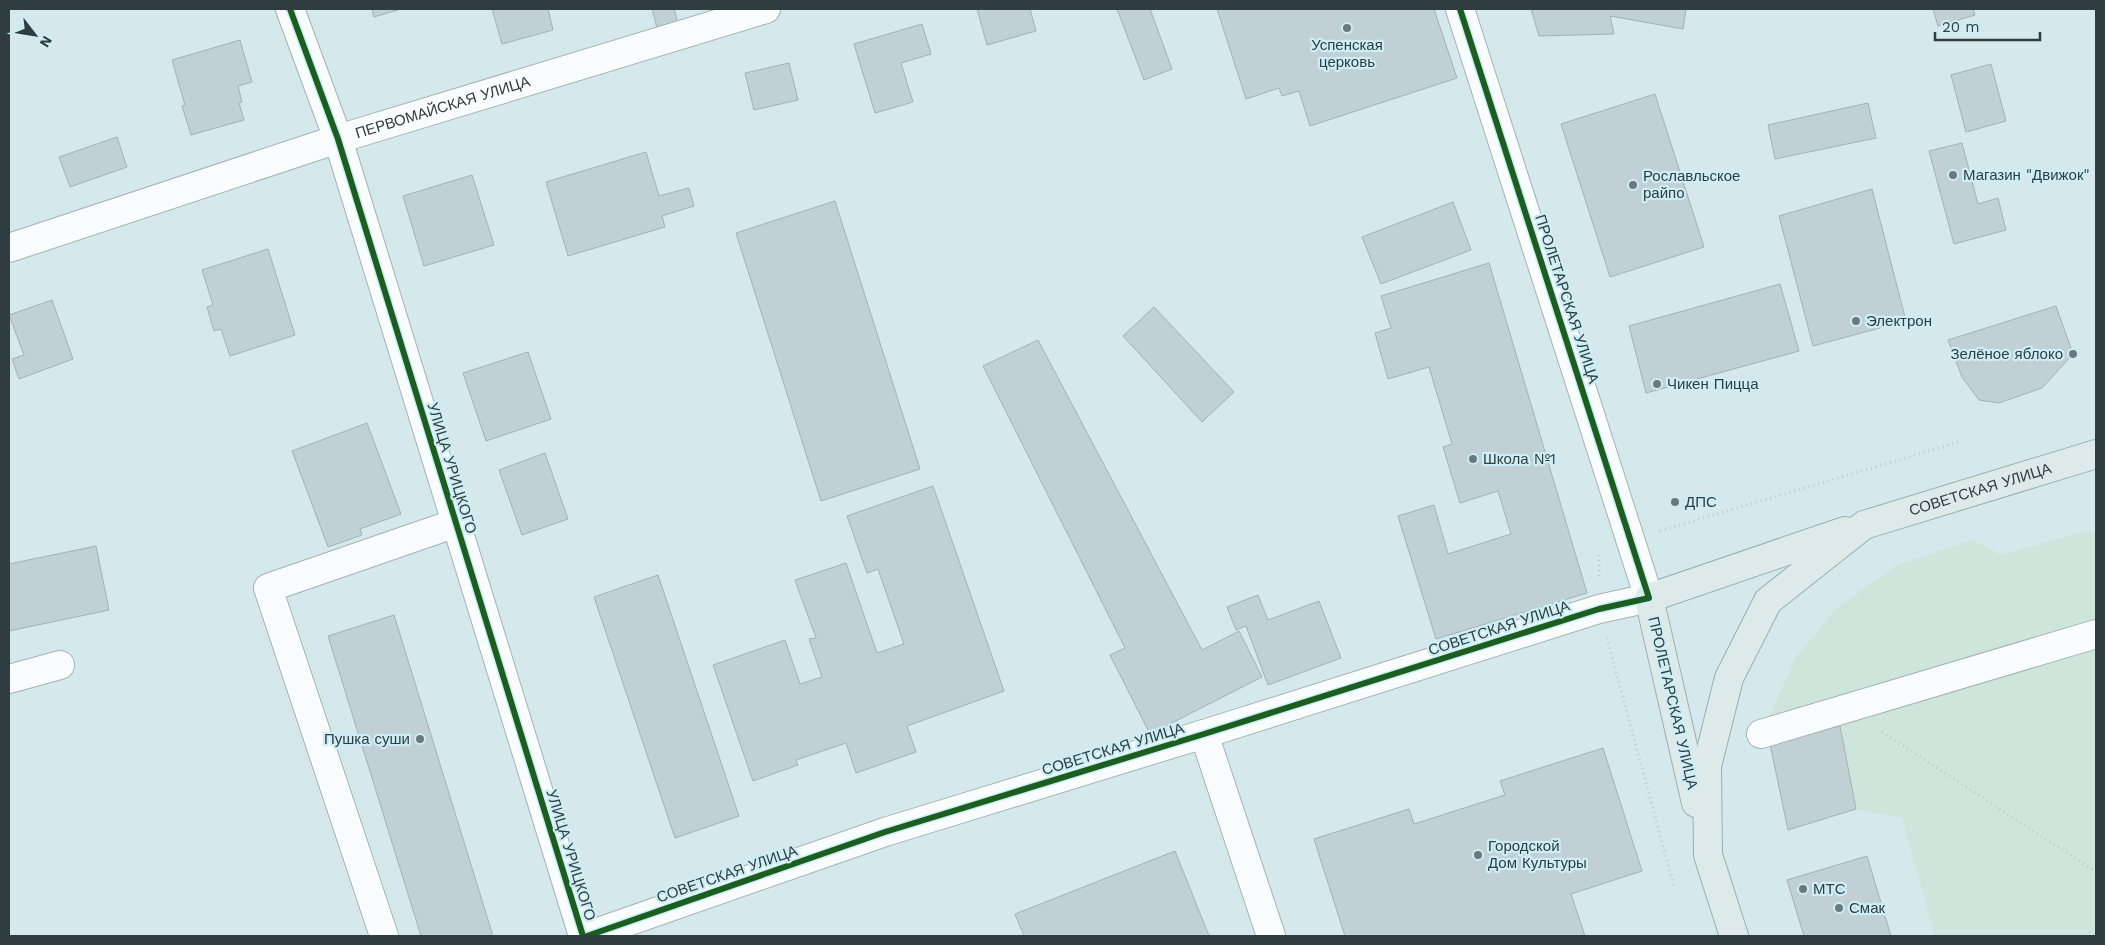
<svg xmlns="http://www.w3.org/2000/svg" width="2105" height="945" font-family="'Work Sans',sans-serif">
<rect width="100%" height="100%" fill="#d5e8eb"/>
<path fill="#cde5da" d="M 2087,531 L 2096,535 L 2096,936 L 1935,936 L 1902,818 L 1856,809 L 1840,726 L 1770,744 L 1761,734 L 1797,656 L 1837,608 L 1898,565 L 1973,540 L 2000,555 Z"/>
<path fill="#c1d0d5" stroke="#a4b0b5" d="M 372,9 L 401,9 L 374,17 Z
M 492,9 L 548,9 L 553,30 L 502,44 Z
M 652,9 L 674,9 L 678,22 L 657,28 Z
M 977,9 L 1030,9 L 1036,31 L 987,45 Z
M 1117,9 L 1150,9 L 1172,69 L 1144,80 Z
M 1217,9 L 1434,9 L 1457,78 L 1310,126 L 1299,91 L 1282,96 L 1279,88 L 1246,99 Z
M 1531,9 L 1686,9 L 1683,29 L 1610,16 L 1614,34 L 1539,36 Z
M 1933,9 L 1973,9 L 1975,15 L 1938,26 Z
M 922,24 L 931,54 L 901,63 L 913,102 L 875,113 L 854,44 Z
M 240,40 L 252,82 L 238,86 L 242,102 L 239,103 L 244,120 L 191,135 L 182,106 L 185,105 L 172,60 Z
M 789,63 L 798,100 L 754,110 L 745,73 Z
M 1991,64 L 2006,121 L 1966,132 L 1951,75 Z
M 1655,94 L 1704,247 L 1610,277 L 1561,124 Z
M 1868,103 L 1876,138 L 1775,159 L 1768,125 Z
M 117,137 L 127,167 L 70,187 L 59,157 Z
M 1962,143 L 1978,204 L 1998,198 L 2006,230 L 1954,244 L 1929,151 Z
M 646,152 L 659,196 L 689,188 L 694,206 L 662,216 L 665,227 L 568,256 L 546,182 Z
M 472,175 L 494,245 L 424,266 L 403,196 Z
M 1872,189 L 1906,321 L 1813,346 L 1779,216 Z
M 835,201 L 920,469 L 821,501 L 736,233 Z
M 1453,202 L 1471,250 L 1381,284 L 1362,237 Z
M 268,249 L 295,335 L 230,356 L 221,329 L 214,331 L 207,307 L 213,305 L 202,270 Z
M 1489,263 L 1587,593 L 1436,639 L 1398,516 L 1434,505 L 1448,554 L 1511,534 L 1498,491 L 1460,503 L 1443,447 L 1452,444 L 1429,367 L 1388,379 L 1375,333 L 1391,328 L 1381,296 Z
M 1780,284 L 1799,351 L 1646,393 L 1629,326 Z
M 52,300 L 73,359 L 19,379 L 12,359 L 24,355 L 9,315 Z
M 2056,306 L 2073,354 L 2042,388 L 1999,403 L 1979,400 L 1962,377 L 1948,340 Z
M 1154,307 L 1234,392 L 1202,422 L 1123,336 Z
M 1038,340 L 1202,650 L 1239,631 L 1262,677 L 1150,734 L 1110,655 L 1125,648 L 983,366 Z
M 528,352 L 551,419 L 486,441 L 463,373 Z
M 367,423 L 401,514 L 360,529 L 362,535 L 328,547 L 292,451 Z
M 545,453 L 568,519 L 522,535 L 499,470 Z
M 933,486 L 1004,691 L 907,726 L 916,752 L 856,773 L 846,743 L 796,760 L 798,765 L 753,781 L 713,665 L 785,640 L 800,684 L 822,677 L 809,639 L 816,638 L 795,580 L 846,563 L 877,653 L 904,644 L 878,569 L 867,573 L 847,516 Z
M 96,546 L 109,610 L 9,631 L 9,564 Z
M 658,575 L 739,816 L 675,838 L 594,597 Z
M 1258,595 L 1268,620 L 1319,601 L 1341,658 L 1268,685 L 1246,626 L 1236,630 L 1227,607 Z
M 394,615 L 493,936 L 421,936 L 328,636 Z
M 1840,726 L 1856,809 L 1788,830 L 1770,744 Z
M 1603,748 L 1642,871 L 1571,894 L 1585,936 L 1345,936 L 1314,839 L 1409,809 L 1414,824 L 1505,795 L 1500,781 Z
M 1175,851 L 1209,936 L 1024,936 L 1015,914 Z
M 1867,856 L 1891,936 L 1804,936 L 1787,880 Z"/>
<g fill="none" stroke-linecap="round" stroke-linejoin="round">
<g stroke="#a4b3b5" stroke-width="30">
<g id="minor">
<path d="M 290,9 L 338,139 L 583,936"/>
<path id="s1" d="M 9,248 L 338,139 L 766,9"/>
<path d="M 9,679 L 60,665"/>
<path d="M 1204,734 L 1271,936"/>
<path d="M 1761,734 L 2096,634"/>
<path d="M 384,936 L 268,588 L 456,523"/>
<path d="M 587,936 L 885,832 L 1204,734 L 1599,609 L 1649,598 L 1460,9"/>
</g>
</g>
<g stroke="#96b0af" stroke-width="30">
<g id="major">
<path d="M 1696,803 L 1649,598 L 1845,531"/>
<path id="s2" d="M 1734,936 L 1708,855 L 1707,766 L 1729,678 L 1768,601 L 1864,525 L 2096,454"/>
</g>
</g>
<path stroke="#c1c8ca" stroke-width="3" stroke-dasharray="1 4" stroke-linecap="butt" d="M 1660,531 L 1959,442
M 1599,576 L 1599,554 L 1601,553
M 1607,638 L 1674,887
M 1882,732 L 2096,872"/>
<use href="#minor" stroke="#f9fcfc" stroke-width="28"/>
<use href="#major" stroke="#deeae9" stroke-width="28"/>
<g stroke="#cceef4" stroke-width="9">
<path id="cycleway" d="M 290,9 L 338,139 L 583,936
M 587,936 L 885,832 L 1204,734 L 1599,609 L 1649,598 L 1460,9"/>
</g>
<use href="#cycleway" stroke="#1b5e20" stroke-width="6"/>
</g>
<g fill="#6a797c" stroke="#cceef4" stroke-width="2">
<circle cx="1347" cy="28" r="5"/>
<circle cx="1953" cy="175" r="5"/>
<circle cx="1633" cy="185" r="5"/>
<circle cx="1856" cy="321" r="5"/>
<circle cx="2073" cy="354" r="5"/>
<circle cx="1657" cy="384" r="5"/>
<circle cx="1473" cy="459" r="5"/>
<circle cx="1675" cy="502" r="5"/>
<circle cx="420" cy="739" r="5"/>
<circle cx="1478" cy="855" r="5"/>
<circle cx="1803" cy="889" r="5"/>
<circle cx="1839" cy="908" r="5"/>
</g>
<g text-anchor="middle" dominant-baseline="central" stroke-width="4.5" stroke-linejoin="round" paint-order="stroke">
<g font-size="15" fill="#303d40" stroke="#cceef4" text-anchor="start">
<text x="1347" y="45" text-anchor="middle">Успенская<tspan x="1347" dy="17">церковь</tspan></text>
<text x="1963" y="175">Магазин "Движок"</text>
<text x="1643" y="176">Рославльское<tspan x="1643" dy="17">райпо</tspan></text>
<text x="1866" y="321">Электрон</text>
<text x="2063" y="354" text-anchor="end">Зелёное яблоко</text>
<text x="1667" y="384">Чикен Пицца</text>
<text x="1483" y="459">Школа №1</text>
<text x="1685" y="502">ДПС</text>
<text x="410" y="739" text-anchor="end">Пушка суши</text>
<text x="1488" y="846">Городской<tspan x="1488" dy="17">Дом Культуры</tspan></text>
<text x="1813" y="889">МТС</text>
<text x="1849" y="908">Смак</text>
</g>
<g font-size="15" fill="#303d40" stroke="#cceef4">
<text stroke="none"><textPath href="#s1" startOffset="456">ПЕРВОМАЙСКАЯ УЛИЦА</textPath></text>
<text transform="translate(1567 299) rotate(72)">ПРОЛЕТАРСКАЯ УЛИЦА</text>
<text transform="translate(452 468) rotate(73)">УЛИЦА УРИЦКОГО</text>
<text stroke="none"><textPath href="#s2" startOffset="595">СОВЕТСКАЯ УЛИЦА</textPath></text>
<text transform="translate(1499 628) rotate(-18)">СОВЕТСКАЯ УЛИЦА</text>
<text transform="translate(1673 703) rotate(77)">ПРОЛЕТАРСКАЯ УЛИЦА</text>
<text transform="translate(1113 749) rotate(-17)">СОВЕТСКАЯ УЛИЦА</text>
<text transform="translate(571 855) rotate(73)">УЛИЦА УРИЦКОГО</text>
<text transform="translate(727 874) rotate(-19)">СОВЕТСКАЯ УЛИЦА</text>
</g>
</g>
<rect width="2105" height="945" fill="none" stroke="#303d40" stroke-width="20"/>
<g transform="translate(35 35) rotate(121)" stroke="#cceef4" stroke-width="4" paint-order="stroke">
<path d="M0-4L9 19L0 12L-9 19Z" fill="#303d40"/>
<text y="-8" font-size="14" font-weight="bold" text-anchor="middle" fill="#303d40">N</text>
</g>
<path d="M1935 32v8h105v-8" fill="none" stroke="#303d40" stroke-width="2.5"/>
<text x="1942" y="32" font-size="15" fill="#303d40" stroke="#cceef4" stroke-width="4" paint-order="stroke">20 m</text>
</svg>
